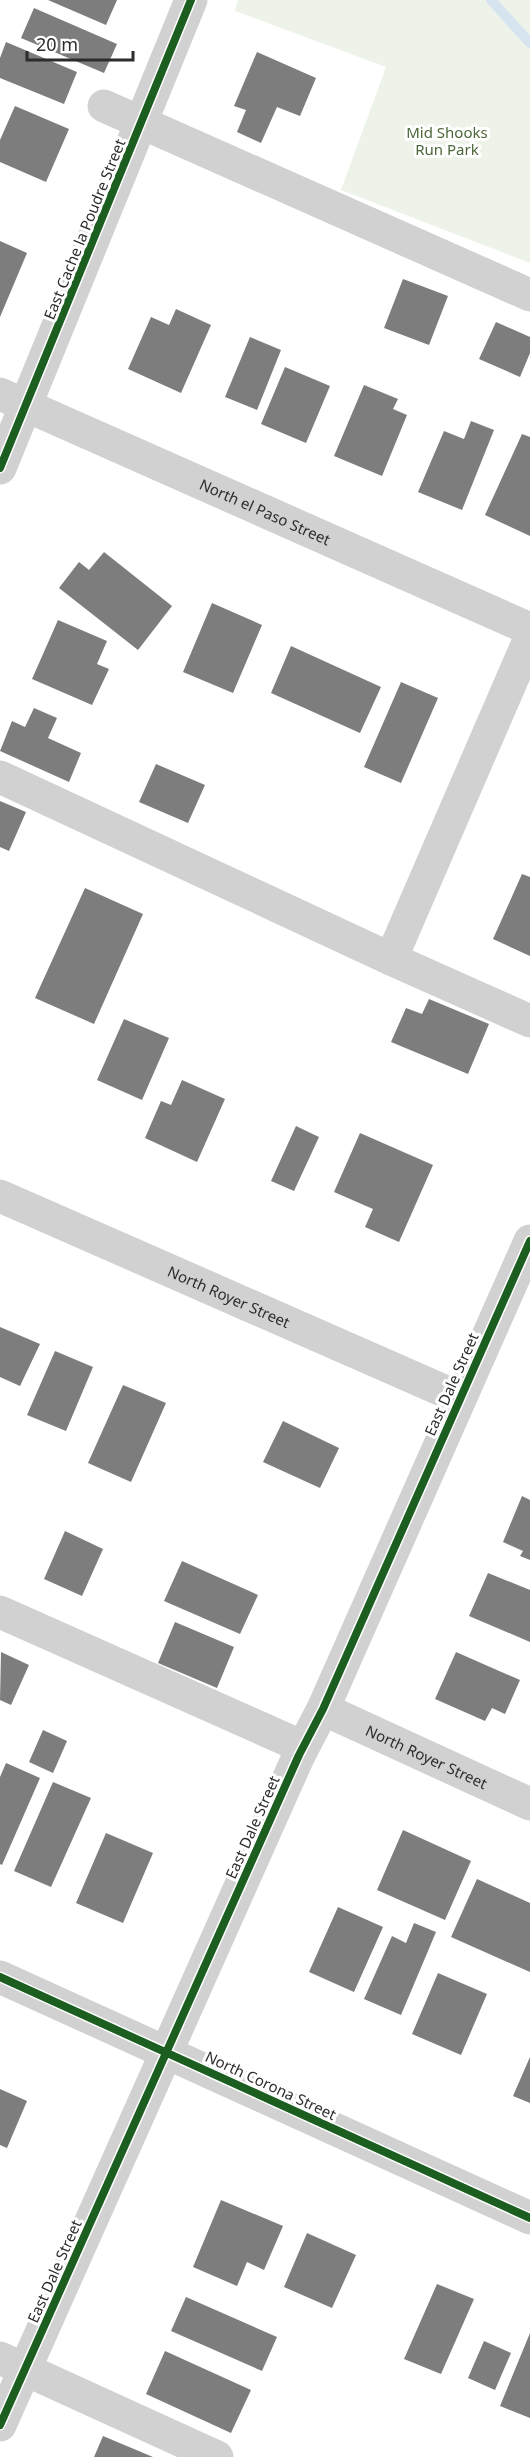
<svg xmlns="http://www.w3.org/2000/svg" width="530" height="2457" font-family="'Noto Sans',sans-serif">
<rect width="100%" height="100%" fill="#fff"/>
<path fill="#eef3ea" d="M 238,0 L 530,0 L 530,263 L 341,190 L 386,67 L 235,11 Z"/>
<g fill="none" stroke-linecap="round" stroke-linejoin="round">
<path stroke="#d6e4f0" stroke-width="10" d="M 491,0 L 530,43"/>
</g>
<path fill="#7d7d7d" d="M 48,0 L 117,0 L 106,25 Z
M 34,8 L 117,44 L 104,73 L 21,38 Z
M 6,42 L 77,72 L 64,104 L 0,78 L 0,58 Z
M 257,52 L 316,78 L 300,116 L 277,107 L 261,143 L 237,132 L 246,110 L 234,106 Z
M 15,106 L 69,129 L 46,182 L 0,162 L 0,140 Z
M 0,241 L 27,253 L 0,317 Z
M 403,279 L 448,296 L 429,345 L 384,328 Z
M 176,309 L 211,325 L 181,393 L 128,369 L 151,317 L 169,325 Z
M 496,322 L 530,337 L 530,353 L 520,377 L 479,359 Z
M 250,337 L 281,350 L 257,410 L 225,397 Z
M 285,367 L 330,386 L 306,443 L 261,424 Z
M 364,385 L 398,399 L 393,409 L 407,415 L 382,476 L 334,456 Z
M 471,421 L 494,430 L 462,510 L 418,492 L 444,431 L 464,439 Z
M 522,434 L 530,437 L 530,536 L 485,515 Z
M 104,552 L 172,606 L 138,650 L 59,588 L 79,562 L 89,570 Z
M 212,603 L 262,625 L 233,693 L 183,672 Z
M 58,620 L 107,641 L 97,664 L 109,669 L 92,705 L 32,679 Z
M 291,646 L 381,687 L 360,733 L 271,693 Z
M 401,682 L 438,698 L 401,783 L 364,767 Z
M 34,708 L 57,718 L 48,738 L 81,753 L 69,782 L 0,751 L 12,721 L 25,727 Z
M 156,764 L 205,785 L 188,823 L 139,802 Z
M 0,801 L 26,812 L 9,851 L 0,847 Z
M 522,874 L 530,877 L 530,956 L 493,939 Z
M 85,888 L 143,914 L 94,1024 L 35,998 Z
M 429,999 L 489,1024 L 468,1074 L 391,1042 L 406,1008 L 422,1014 Z
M 124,1019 L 169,1038 L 142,1100 L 97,1080 Z
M 182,1080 L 225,1099 L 197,1162 L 145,1138 L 161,1101 L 171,1105 Z
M 296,1126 L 319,1137 L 294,1191 L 271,1181 Z
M 360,1133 L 433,1165 L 399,1242 L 365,1227 L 373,1209 L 334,1192 Z
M 0,1327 L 40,1344 L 20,1386 L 0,1377 Z
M 55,1351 L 93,1367 L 66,1431 L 27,1415 Z
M 123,1385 L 166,1403 L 131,1482 L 88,1463 Z
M 283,1421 L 339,1448 L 320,1488 L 263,1462 Z
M 522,1496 L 530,1500 L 530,1560 L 520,1556 L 523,1551 L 503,1542 Z
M 65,1531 L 103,1549 L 82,1596 L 44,1579 Z
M 182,1561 L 258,1595 L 240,1634 L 164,1601 Z
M 488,1573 L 530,1590 L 530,1642 L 469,1616 Z
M 175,1622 L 234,1647 L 217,1688 L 158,1663 Z
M 1,1652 L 29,1665 L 11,1705 L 0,1700 Z
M 456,1652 L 520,1680 L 505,1714 L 492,1708 L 485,1721 L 435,1699 Z
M 43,1730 L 67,1741 L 53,1773 L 29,1762 Z
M 6,1763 L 40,1778 L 2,1865 L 0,1864 L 0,1777 Z
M 53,1782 L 91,1798 L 51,1887 L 14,1871 Z
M 403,1830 L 471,1861 L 445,1920 L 377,1890 Z
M 106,1833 L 153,1853 L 123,1923 L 76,1903 Z
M 477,1879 L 530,1903 L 530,1972 L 451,1937 Z
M 338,1907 L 383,1927 L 354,1992 L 309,1972 Z
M 414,1923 L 436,1932 L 401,2015 L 364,1999 L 392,1936 L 406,1943 Z
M 438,1973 L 487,1994 L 461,2055 L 412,2034 Z
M 530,2057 L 530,2103 L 513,2096 Z
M 0,2089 L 27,2101 L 7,2148 L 0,2145 Z
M 221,2200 L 283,2226 L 264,2270 L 247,2262 L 237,2286 L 193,2267 Z
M 307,2233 L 356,2255 L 332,2308 L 284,2287 Z
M 437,2284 L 474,2299 L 441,2374 L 404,2359 Z
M 186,2297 L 277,2337 L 262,2371 L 171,2331 Z
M 530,2333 L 530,2418 L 500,2406 Z
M 484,2341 L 511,2353 L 495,2390 L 468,2378 Z
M 165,2351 L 251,2390 L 231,2433 L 146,2394 Z
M 103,2436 L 153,2457 L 94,2457 Z"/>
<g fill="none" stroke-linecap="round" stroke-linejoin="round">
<g stroke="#d1d1d1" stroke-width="33">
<path d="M 104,106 L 530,295"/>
<path id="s1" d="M 0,394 L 530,629"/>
<path d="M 0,468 L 191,0"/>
<path d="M 0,777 L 391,959 L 530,1021"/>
<path d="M 391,959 L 530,638"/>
<path id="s2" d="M 0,1196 L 460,1398"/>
<path d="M 0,1612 L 303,1747"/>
<path id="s3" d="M 323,1709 L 530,1804"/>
<path d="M 0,1977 L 530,2218"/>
<path d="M 0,2358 L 217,2457"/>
<path d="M 0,2425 L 299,1755 L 323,1709 L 530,1241"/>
</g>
<g stroke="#fff" stroke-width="11">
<path id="cycleway" d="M 0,468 L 191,0
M 0,1977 L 530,2218
M 0,2425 L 299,1755 L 323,1709 L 530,1241"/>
</g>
<use href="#cycleway" stroke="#1b5e20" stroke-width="8"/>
</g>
<g text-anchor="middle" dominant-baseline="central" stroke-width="6" stroke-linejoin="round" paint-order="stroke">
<g font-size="15" fill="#4c663a" stroke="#fff">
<text x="447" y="132">Mid Shooks<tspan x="447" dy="17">Run Park</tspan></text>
</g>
<g font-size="15" fill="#2c2c2c" stroke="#fff">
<text transform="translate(84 229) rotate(-68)">East Cache la Poudre Street</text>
<text stroke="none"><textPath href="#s1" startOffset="290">North el Paso Street</textPath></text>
<text stroke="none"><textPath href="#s2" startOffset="250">North Royer Street</textPath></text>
<text transform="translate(451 1384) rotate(-66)">East Dale Street</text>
<text stroke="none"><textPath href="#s3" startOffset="114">North Royer Street</textPath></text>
<text transform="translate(252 1827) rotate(-66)">East Dale Street</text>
<text transform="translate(271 2085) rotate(25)">North Corona Street</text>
<text transform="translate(54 2271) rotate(-66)">East Dale Street</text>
</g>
</g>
<path d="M27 51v9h106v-9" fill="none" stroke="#2c2c2c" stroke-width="3"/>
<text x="36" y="51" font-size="18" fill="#2c2c2c" stroke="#ffffff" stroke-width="4.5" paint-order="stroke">20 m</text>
</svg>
